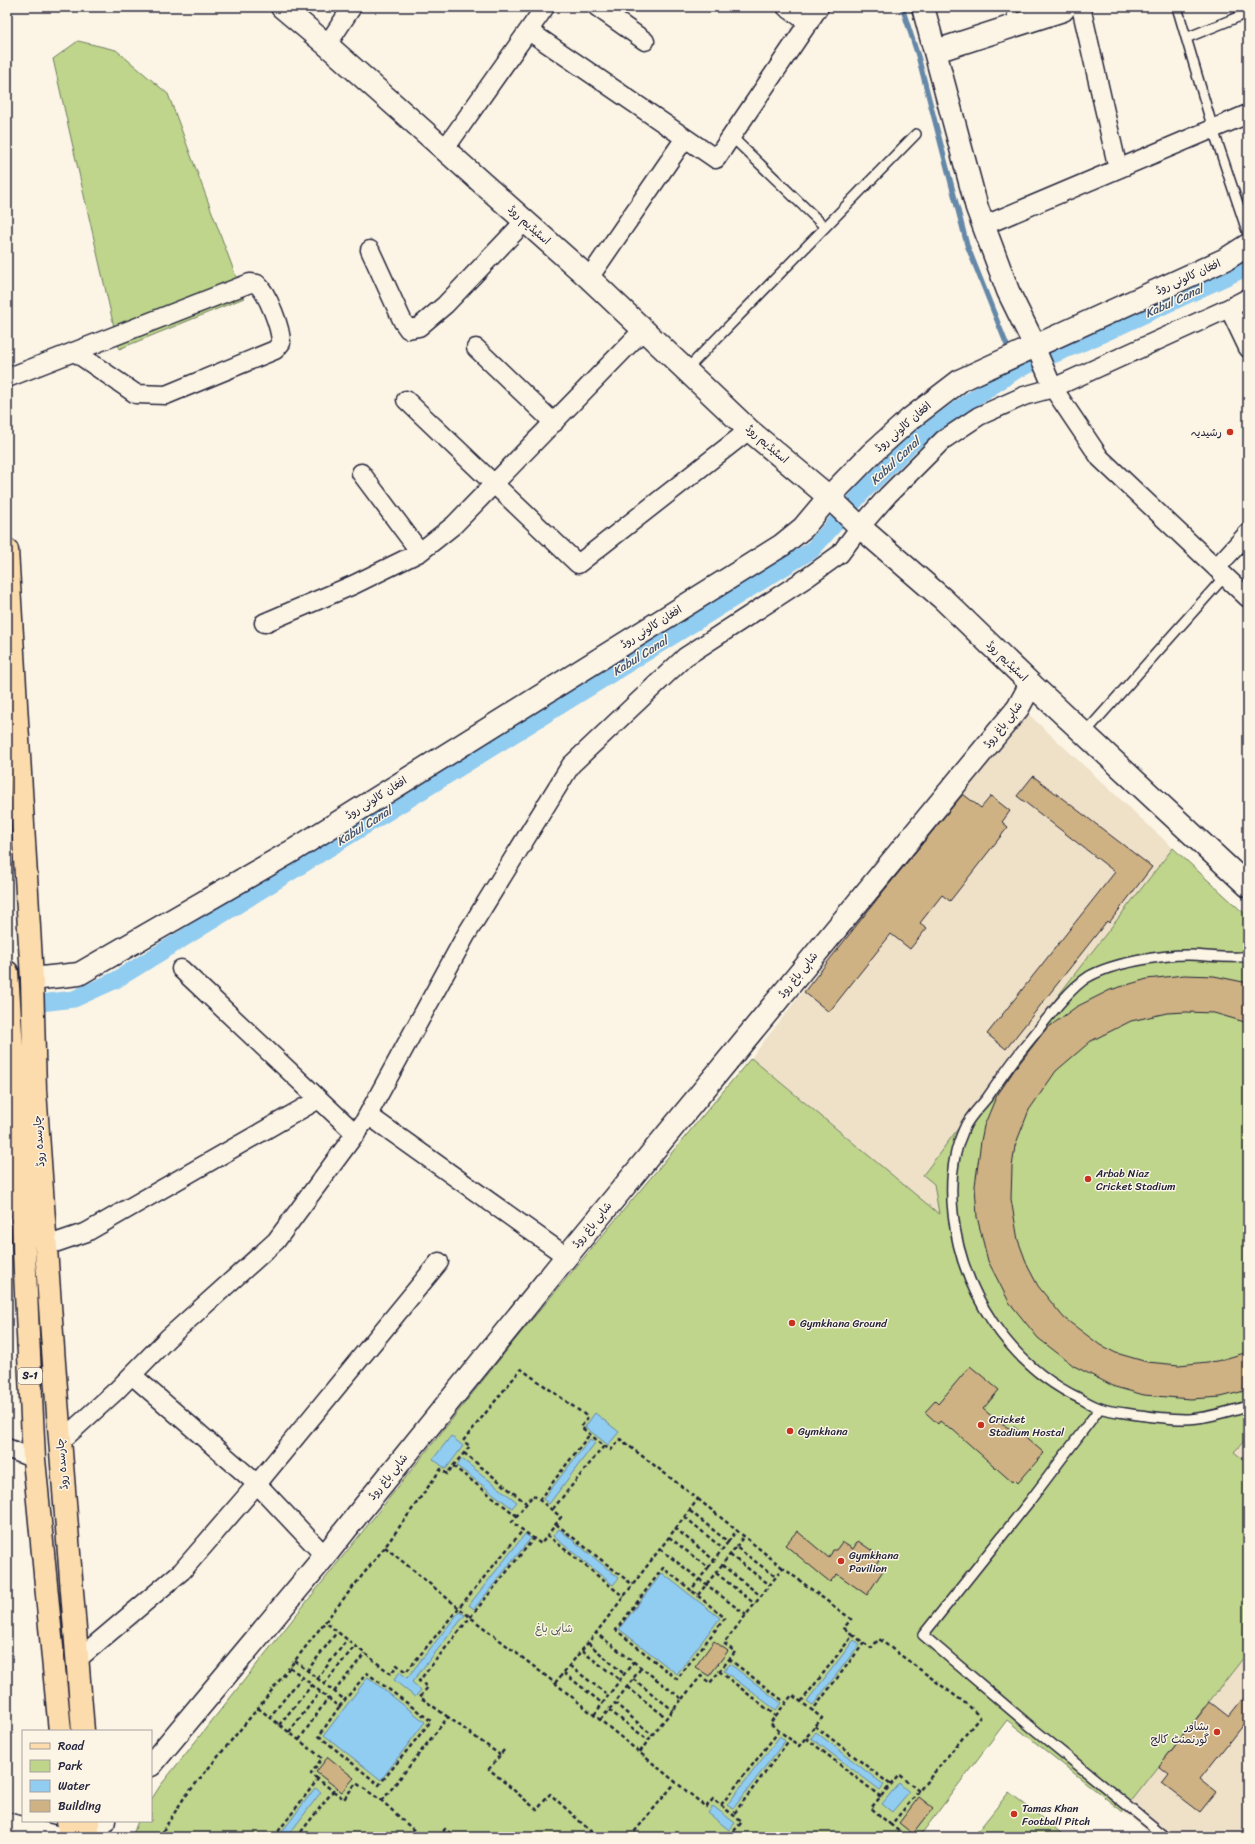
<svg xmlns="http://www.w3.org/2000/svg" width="1255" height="1844" font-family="Sriracha,'Playpen Sans Arabic',sans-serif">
<rect width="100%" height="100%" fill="#fcf5e5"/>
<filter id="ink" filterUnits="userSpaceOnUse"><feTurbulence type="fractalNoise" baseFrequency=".025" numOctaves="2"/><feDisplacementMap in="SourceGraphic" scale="8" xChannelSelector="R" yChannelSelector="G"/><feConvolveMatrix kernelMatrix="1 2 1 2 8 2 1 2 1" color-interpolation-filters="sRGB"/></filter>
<g filter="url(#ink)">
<path fill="#eee1c8" d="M 1023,709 L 1173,848 L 923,1175 L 934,1184 L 940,1215 L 751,1058 Z
M 1248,1437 L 1248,1463 L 1234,1452 Z
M 1248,1652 L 1248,1837 L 1155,1837 L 1123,1812 Z"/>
<path fill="#bed58b" stroke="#707c63" d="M 78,41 L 116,50 L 168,94 L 244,298 L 119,349 L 53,59 Z
M 1173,848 L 1248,917 L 1248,1437 L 1234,1452 L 1248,1463 L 1248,1652 L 1123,1812 L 1007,1720 L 919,1837 L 132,1837 L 138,1821 L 151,1821 L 151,1800 L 160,1786 L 519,1335 L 751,1058 L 939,1214 L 934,1184 L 923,1175 L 1077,971 Z
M 1009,1792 L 1066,1837 L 973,1837 Z"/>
<path fill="#91ccf1" stroke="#6588a8" d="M 595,1413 L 619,1432 L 608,1445 L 585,1427 Z
M 451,1436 L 463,1446 L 446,1469 L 433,1459 Z
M 590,1439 L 595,1443 L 549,1504 L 543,1499 Z
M 462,1459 L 517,1502 L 512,1508 L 457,1466 Z
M 559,1529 L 619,1578 L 613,1585 L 553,1536 Z
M 525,1534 L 531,1538 L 474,1609 L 469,1605 Z
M 662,1573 L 720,1618 L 677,1674 L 619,1629 Z
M 459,1612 L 465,1615 L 412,1682 L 421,1690 L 415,1697 L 394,1680 L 400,1672 L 407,1678 Z
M 854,1640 L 860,1644 L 813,1705 L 807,1701 Z
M 730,1664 L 781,1703 L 776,1710 L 724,1671 Z
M 368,1677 L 425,1722 L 381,1780 L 324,1735 Z
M 816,1732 L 884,1785 L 880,1790 L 811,1738 Z
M 780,1736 L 785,1741 L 733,1809 L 727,1805 Z
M 899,1783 L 909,1792 L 892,1812 L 882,1804 Z
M 315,1788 L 321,1792 L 287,1837 L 278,1837 Z
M 713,1806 L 735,1823 L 729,1830 L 708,1813 Z"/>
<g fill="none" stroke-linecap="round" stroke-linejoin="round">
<path stroke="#6588a8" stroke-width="5" d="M 902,7 L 918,56 L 967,245 L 1010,353"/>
<path stroke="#91ccf1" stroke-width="17" d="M 7,1007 L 74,999 L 116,980 L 812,550 L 863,492 L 912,443 L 968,402 L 1017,370 L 1094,338 L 1248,267"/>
</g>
<path fill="#ceb283" stroke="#22223b" d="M 1033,776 L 1152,867 L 1109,923 L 1107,921 L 1006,1049 L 987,1034 L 1115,872 L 1017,796 Z
M 963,794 L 981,808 L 991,796 L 1010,811 L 1002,822 L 1008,827 L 950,901 L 942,895 L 920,923 L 927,928 L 910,949 L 891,934 L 829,1012 L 804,992 L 882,893 Z
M 1184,975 L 1214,976 L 1248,983 L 1248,1023 L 1214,1013 L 1186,1012 L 1167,1013 L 1131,1021 L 1091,1041 L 1056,1071 L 1029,1110 L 1015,1146 L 1012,1167 L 1011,1199 L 1018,1240 L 1028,1267 L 1038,1286 L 1064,1318 L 1100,1345 L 1116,1353 L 1147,1362 L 1179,1365 L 1217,1361 L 1248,1352 L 1248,1390 L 1221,1397 L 1190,1399 L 1144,1395 L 1115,1387 L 1074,1366 L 1038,1338 L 1009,1302 L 988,1261 L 977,1217 L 975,1186 L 981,1141 L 984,1126 L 996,1097 L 1015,1069 L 1046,1029 L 1076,1007 L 1110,990 L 1147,979 Z
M 970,1366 L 999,1390 L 983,1409 L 1001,1424 L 1011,1429 L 1013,1426 L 1044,1453 L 1018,1483 L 1014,1479 L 1012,1482 L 952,1429 L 951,1430 L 940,1421 L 938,1424 L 925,1412 L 935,1401 L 938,1404 Z
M 797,1531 L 829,1558 L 833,1550 L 836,1550 L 842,1542 L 853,1549 L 858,1541 L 881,1557 L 876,1564 L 884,1569 L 867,1595 L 837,1574 L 830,1582 L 785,1545 Z
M 714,1641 L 728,1651 L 709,1676 L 695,1667 Z
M 1248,1693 L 1248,1718 L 1200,1779 L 1216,1792 L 1200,1812 L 1162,1783 L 1169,1774 L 1159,1766 L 1210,1702 L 1229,1717 Z
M 328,1757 L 354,1778 L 342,1792 L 316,1772 Z
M 919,1797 L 933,1808 L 913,1834 L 899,1823 Z"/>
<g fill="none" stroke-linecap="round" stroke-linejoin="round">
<g stroke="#22223b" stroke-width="12">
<path id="service" d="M 1012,7 L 1013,26
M 1177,7 L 1213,129 L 1248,234
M 1186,38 L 1248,13
M 732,137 L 825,227
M 686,370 L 916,134
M 1085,733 L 1225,576
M 1248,956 C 1229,960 1208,955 1188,955 C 1161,955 1112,963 1088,977 C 1067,990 1041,1027 1025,1046 C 1011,1063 999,1081 987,1098 C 979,1108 968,1118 964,1129 C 952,1155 950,1185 953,1213 C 961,1291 1009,1365 1081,1399 C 1087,1402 1093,1406 1100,1408 C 1108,1411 1117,1412 1125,1413 C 1145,1416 1165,1419 1185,1419 C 1206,1419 1228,1411 1248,1406
M 1100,1408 L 1029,1502 L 923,1635 L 1030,1726 L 1166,1837"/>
</g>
<g stroke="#22223b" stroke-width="21">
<path id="minor" d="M 597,7 L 645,41
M 786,7 L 809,23
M 1081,7 L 1118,169
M 529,31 L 716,159 L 819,7
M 327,45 L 352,7
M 444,150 L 545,7
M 983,226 L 1248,114
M 370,250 L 403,322 L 408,329 L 419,327 L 445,305 L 525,221
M 589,278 L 685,138
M 1229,308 L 1248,348
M 1035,346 L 1053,388 L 1100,458 L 1248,598
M 476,348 L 554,423
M 7,378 L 250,283 L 257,284 C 268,294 281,328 281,343 L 275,350 L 166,395 L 136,394 L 75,352
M 406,400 L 578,564 L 749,430
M 361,473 L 420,552
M 1216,568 L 1248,533
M 264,623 L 353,585 L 420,552 L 454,525 L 644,329
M 181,969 L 356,1134
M 368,1115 L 566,1256
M 7,1185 L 21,1189
M 46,1246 L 87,1232 L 319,1099
M 132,1375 L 257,1484 L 325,1556
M 60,1442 L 117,1390 L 168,1338 L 276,1241 L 364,1122 L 466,935 L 571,765 L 685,657 L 808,577 L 840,554 L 860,527 L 888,495 L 943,440 L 979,416 L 1024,396 L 1053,388 L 1229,308 L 1248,298
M 7,1448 L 34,1459
M 78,1659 L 182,1571 L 257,1484 L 439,1262
M 7,1822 L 63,1837"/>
</g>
<g stroke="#22223b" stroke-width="25">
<path id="tertiary" d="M 923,7 L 977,208 L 1008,291 L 1035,346
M 936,51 L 1063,10 L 1065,7
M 151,1765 L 325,1556 L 358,1514 L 562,1262 L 1018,708 L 1031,684
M 91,1837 L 104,1821"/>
</g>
<g stroke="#22223b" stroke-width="25">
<path id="secondary" d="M 282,7 L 327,45 L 589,278 L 749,430 L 829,497 L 860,527 L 943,599 L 1031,684 L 1248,886
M 32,979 L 79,974 L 294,850 L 782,545 L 803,528 L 829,497 L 872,453 L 910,419 L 961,380 L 1226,259 L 1248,245"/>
</g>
<g stroke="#22223b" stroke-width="25">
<path id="primary" d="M 7,550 L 32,979 L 35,1090 L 54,1363 L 83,1731
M 7,972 L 21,1189 L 34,1459 L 60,1731
M 68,1821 L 70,1837
M 88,1821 L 88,1837"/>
</g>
<path stroke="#22223b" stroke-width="2.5" stroke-dasharray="4 3" stroke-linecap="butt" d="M 604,1446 L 611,1450 L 620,1439 L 698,1499 L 596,1633 L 682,1699 L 652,1735 L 615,1703 L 641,1668
M 464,1453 L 526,1503
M 453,1466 L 470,1446 L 463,1441 L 521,1369 L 588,1417 L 581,1427 L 604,1446 L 552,1510
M 533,1495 L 561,1517 L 541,1544 L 512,1522 Z
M 698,1499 L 783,1568
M 539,1500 L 590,1434
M 690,1511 L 728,1542 L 708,1568
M 517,1516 L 453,1466 L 447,1474 L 441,1469 L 385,1547 L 325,1622 L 391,1674 L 397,1665 L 406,1672 L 523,1530
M 685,1517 L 723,1549
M 556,1524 L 633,1585
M 675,1528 L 714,1560
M 547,1535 L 624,1597
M 669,1537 L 708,1568 L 691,1590 L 663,1568 L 616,1630 L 677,1679 L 725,1618 L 691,1590
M 728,1542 L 737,1530
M 385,1547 L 470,1617 L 555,1683 L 706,1807 L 713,1799 L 742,1822 L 734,1831 L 741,1837
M 736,1547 L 744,1536
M 660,1549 L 746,1615
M 730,1555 L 770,1585
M 722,1565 L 761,1596
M 716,1573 L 755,1604
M 698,1595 L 736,1547 L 776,1577
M 588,1643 L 624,1674
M 864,1643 L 871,1648 L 879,1639 L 969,1706 L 980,1717 L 891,1825 L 900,1832 L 896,1837
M 582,1651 L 620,1680
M 729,1659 L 786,1703
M 295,1661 L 345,1700
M 570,1666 L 609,1696
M 290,1667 L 339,1707 L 319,1736 L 379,1785 L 431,1721 L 367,1673 L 339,1707
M 307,1671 L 337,1632
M 719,1671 L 776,1716
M 564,1673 L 603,1704
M 317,1679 L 347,1640
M 633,1679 L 673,1710
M 555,1683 L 596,1633
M 324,1684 L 355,1646
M 627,1687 L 667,1718
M 334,1692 L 365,1653
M 682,1699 L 701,1676 L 710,1683 L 735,1652 L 724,1643 L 783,1568 L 851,1619 L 844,1628 L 853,1635
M 801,1702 L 853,1635 L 864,1643 L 812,1711
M 258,1708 L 322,1758 L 311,1774 L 318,1779
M 609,1710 L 648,1740
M 594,1715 L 634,1661
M 448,1717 L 420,1697 L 428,1687 L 419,1681 L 534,1538
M 269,1718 L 302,1677
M 600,1720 L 615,1703
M 279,1725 L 312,1685
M 815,1726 L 891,1785
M 779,1731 L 770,1723 L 792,1695 L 822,1718 L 799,1746 L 790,1739
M 289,1732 L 320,1692
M 806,1738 L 881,1797
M 299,1740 L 328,1698
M 504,1750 L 489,1769 L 537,1810 L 550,1794 L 597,1837
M 640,1752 L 652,1735
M 333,1791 L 344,1799 L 356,1783 L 382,1801 L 421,1837
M 382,1801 L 448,1717 L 500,1755
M 721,1805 L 779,1731 L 790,1739 L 733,1815
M 891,1825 L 871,1808 L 899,1775 L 919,1791
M 159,1837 L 184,1798 L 258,1708 L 325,1622
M 274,1837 L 318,1779 L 333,1791 L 297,1837
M 439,1837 L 445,1829 L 456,1837
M 630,1837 L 676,1782"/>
<use href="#service" stroke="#fcf5e5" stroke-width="9"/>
<use href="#minor" stroke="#fcf5e5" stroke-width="18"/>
<use href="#tertiary" stroke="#fcf5e5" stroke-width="22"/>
<use href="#secondary" stroke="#fcf5e5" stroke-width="22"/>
<use href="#primary" stroke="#fcdcac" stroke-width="22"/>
</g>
</g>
<g fill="#c8321e" stroke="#fcf5e5" stroke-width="1.5">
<circle cx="1230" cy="432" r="4"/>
<circle cx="1088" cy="1179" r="4"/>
<circle cx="792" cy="1323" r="4"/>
<circle cx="981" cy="1425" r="4"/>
<circle cx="790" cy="1431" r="4"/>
<circle cx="841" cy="1561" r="4"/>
<circle cx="1217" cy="1732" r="4"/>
<circle cx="1014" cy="1814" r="4"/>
</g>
<g text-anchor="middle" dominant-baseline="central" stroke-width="3" stroke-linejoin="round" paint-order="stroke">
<rect fill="#fcf5e5" stroke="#63616e" stroke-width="1" x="18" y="1368" width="24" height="16" rx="3"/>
<g font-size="10" font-weight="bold" fill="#22223b">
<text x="30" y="1376">S-1</text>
</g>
<g font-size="11" fill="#22223b" stroke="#fcf5e5">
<text transform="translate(529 225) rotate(42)">اسٹیڈیم روڈ</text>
<text transform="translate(1188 277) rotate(-24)">افغان کالونی روڈ</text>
<text transform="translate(903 427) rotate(-41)">افغان کالونی روڈ</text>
<text transform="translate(767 444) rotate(41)">اسٹیڈیم روڈ</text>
<text transform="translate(651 627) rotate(-32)">افغان کالونی روڈ</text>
<text transform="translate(1007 661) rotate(44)">اسٹیڈیم روڈ</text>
<text transform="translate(1003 725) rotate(-52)">شاہی باغ روڈ</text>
<text transform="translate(376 798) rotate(-32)">افغان کالونی روڈ</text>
<text transform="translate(798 975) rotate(-51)">شاہی باغ روڈ</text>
<text transform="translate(39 1141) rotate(-94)">چارسدہ روڈ</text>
<text transform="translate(592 1225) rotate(-51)">شاہی باغ روڈ</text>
<text transform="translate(62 1464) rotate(-95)">چارسدہ روڈ</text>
<text transform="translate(388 1477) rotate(-51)">شاہی باغ روڈ</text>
</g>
<g font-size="11" fill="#22223b" stroke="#fcf5e5" text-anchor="start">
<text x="1222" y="432" text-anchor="end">رشیدیہ</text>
<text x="1096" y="1173">Arbab Niaz<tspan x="1096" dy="13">Cricket Stadium</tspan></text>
<text x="800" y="1323">Gymkhana Ground</text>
<text x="989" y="1419">Cricket<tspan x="989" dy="13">Stadium Hostal</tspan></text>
<text x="798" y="1431">Gymkhana</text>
<text x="849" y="1555">Gymkhana<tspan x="849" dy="13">Pavilion</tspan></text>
<text x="1209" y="1726" text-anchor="end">پشاور<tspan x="1209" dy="13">گورنمنٹ کالج</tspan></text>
<text x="1022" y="1808">Tamas Khan<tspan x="1022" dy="13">Football Pitch</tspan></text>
</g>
<g font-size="11" fill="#515853" stroke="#fcf5e5">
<text x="554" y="1628">شاہی باغ</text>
</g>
<g font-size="12" font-style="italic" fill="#435572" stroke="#fcf5e5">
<text transform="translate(1174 301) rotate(-25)">Kabul Canal</text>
<text transform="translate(895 461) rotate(-43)">Kabul Canal</text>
<text transform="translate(640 656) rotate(-32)">Kabul Canal</text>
<text transform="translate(364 826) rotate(-32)">Kabul Canal</text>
</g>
</g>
<rect width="1255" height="1844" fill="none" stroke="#fcf5e5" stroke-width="24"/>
<rect x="12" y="12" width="1231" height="1820" fill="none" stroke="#22223b" stroke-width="1.5" filter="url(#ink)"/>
<rect x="22" y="1730" width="130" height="92" fill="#fcf5e5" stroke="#a5a1a1"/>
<rect x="30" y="1743" width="20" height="6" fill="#fcdcac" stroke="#a5a1a1"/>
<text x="58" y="1750" font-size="12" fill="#22223b">Road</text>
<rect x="30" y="1760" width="20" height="12" fill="#bed58b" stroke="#a5a1a1"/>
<text x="58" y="1770" font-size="12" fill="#22223b">Park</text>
<rect x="30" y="1780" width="20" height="12" fill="#91ccf1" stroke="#a5a1a1"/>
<text x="58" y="1790" font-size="12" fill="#22223b">Water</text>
<rect x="30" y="1800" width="20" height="12" fill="#ceb283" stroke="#a5a1a1"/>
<text x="58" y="1810" font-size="12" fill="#22223b">Building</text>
</svg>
